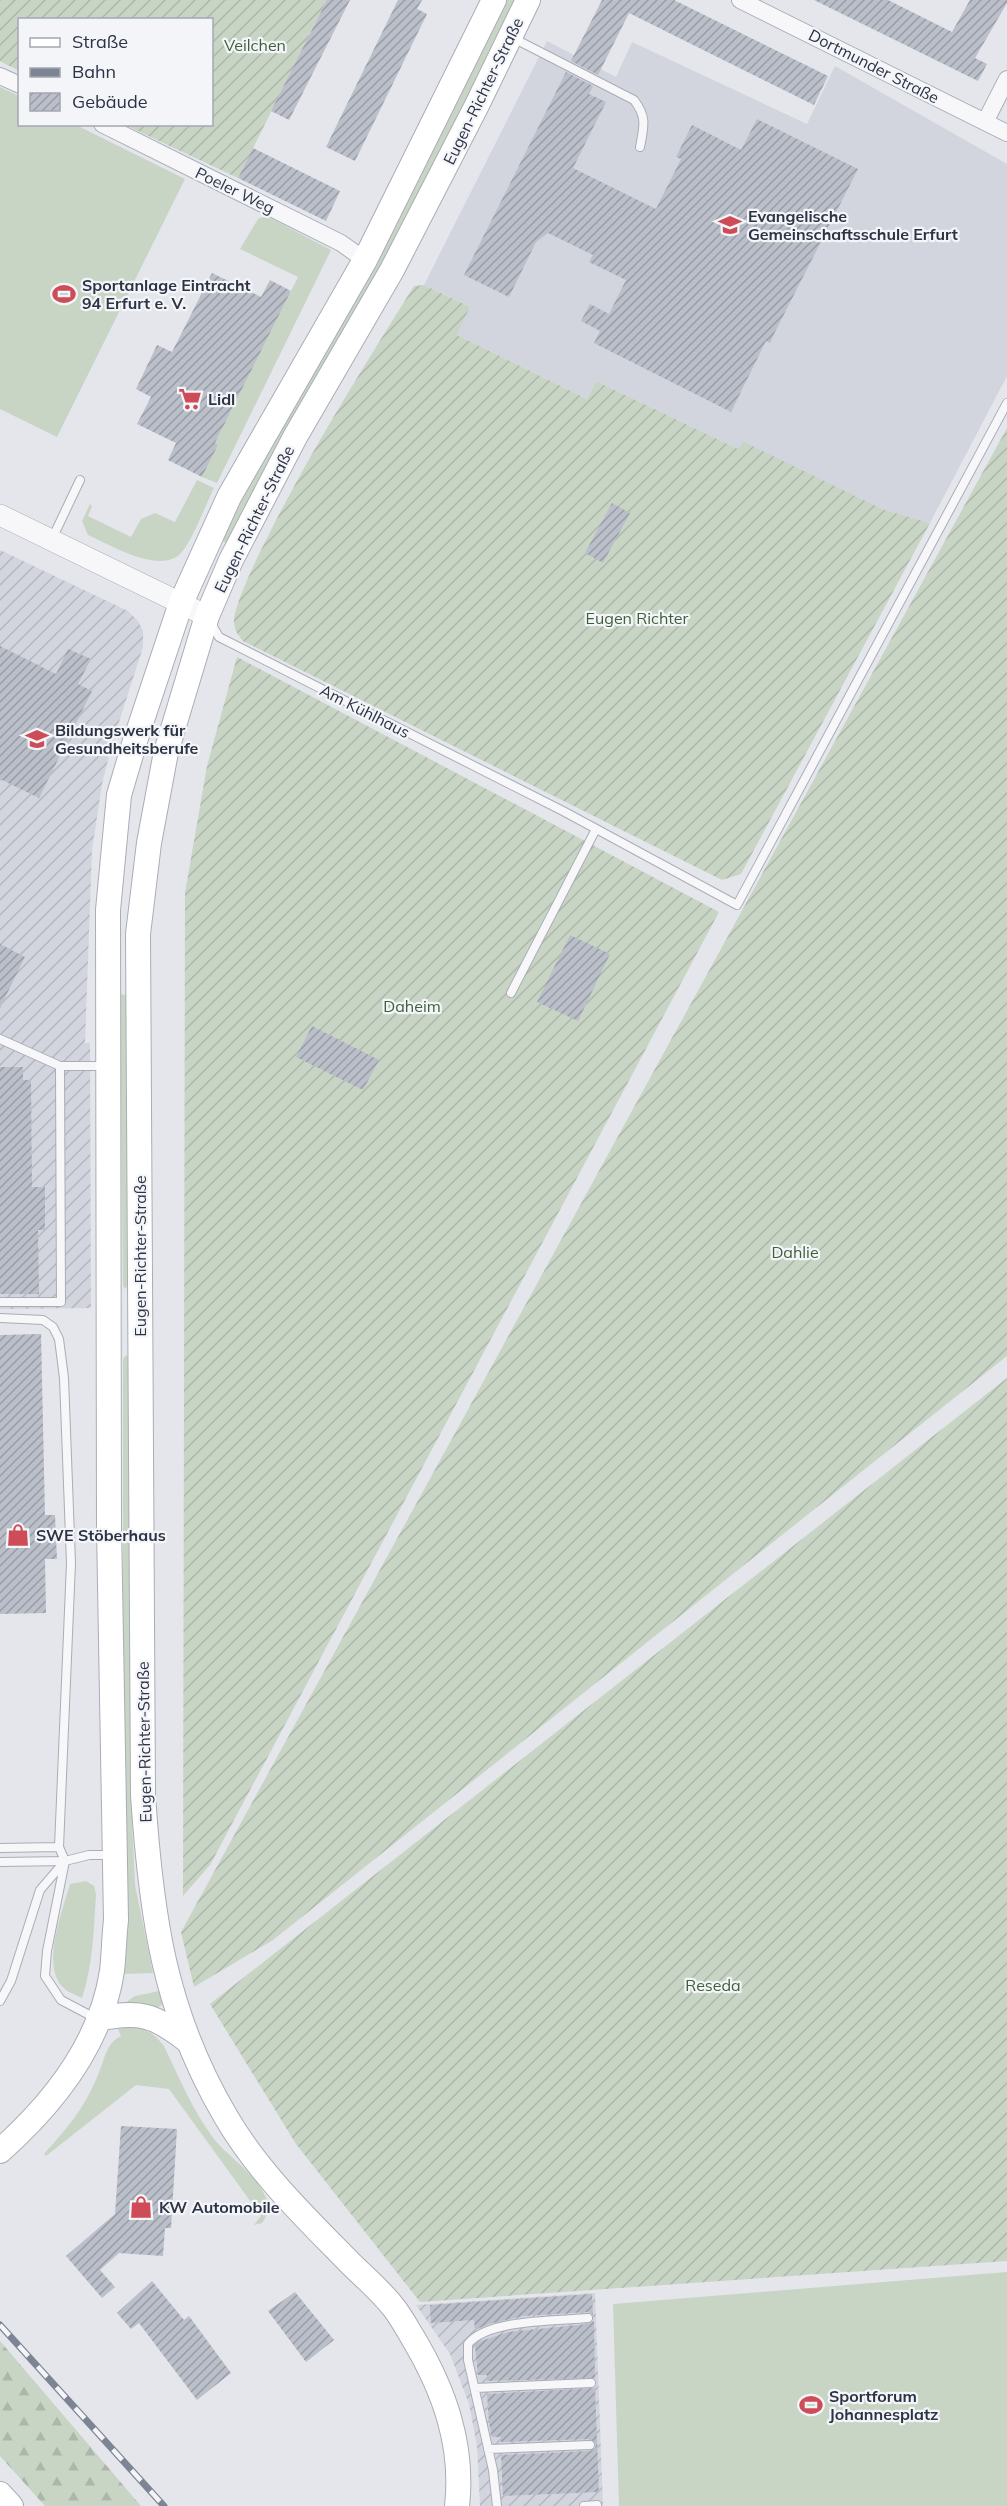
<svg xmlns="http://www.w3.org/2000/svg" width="1007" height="2506" font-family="Mulish,sans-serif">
<defs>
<pattern id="industrial-furrows" width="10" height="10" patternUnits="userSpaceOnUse" patternTransform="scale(1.5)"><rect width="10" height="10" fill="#d2d5dd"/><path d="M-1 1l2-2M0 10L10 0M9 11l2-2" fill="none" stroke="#b4b7bf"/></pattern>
<pattern id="forest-firs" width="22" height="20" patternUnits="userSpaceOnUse" patternTransform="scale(1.5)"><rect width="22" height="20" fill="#c8d5c5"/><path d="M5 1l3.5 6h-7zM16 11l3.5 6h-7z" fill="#acb7aa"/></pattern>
<pattern id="garden-furrows" width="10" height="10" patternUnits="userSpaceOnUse" patternTransform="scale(1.5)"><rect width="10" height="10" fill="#c8d5c5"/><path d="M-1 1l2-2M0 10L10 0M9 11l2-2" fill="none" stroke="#acb7aa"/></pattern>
<pattern id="building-hatch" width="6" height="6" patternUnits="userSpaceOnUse" patternTransform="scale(1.5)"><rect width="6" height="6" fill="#bbbfc9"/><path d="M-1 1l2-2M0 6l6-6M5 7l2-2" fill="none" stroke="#989ca5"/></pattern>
</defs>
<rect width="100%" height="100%" fill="#e4e6eb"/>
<path fill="#d2d5dd" d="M 547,41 L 616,77 L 632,42 L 807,124 L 835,66 L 1007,164 L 1007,376 L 930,523 L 882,509 L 738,449 L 596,381 L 587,399 L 457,335 L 470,307 L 424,285 Z"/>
<path fill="url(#industrial-furrows)" d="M 0,550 L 128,611 L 138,621 L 143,631 L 143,647 L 112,744 L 102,784 L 92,850 L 85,1043 L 90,1043 L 91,1308 L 0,1309 Z
M 595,2293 L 603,2506 L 480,2506 L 477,2446 L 469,2404 L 450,2354 L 416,2305 Z"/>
<path fill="#c8d5c5" d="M 506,0 L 515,0 L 381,270 L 228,544 L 221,540 L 243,493 L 406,203 Z
M 0,87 L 19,96 L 20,124 L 76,125 L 185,179 L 57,437 L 0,409 Z
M 263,217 L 272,219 L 331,250 L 217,483 L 202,477 L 218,445 L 215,443 L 298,277 L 240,249 L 258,219 Z
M 197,480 L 214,488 C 206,504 191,544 180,554 C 159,574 110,545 88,535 L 82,521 L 90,504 L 92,506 L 88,516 L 131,537 L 141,519 L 155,513 L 175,522 Z
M 120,994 L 126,995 L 128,1285 L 125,1289 L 123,1285 Z
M 126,1355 L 129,1358 L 132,1820 L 135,1885 L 153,1973 L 123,1974 L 123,1359 Z
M 86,1881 L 94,1886 L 96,1894 C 94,1928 93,1965 82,1998 C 77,1995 69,1993 65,1989 C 39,1969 63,1910 70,1884 Z
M 159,1991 L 163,2004 L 157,2008 L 139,2003 L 125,2003 L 135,1996 Z
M 129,2027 C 145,2028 154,2033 164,2046 C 179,2078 193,2111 214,2139 C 230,2159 257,2174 266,2198 C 270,2207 267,2216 262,2223 L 254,2225 L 261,2216 L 169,2089 L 136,2085 L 46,2156 L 44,2154 C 71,2124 87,2105 101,2067 C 106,2054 108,2042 121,2036 L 118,2029 Z
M 1007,2272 L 1007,2506 L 619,2506 L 613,2304 Z"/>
<path fill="url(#forest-firs)" d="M 0,2341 L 141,2506 L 45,2506 L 0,2456 Z"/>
<path fill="url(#garden-furrows)" d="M 0,0 L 327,0 L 238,178 L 125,125 L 212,124 L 212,20 L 20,20 L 19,71 L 0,61 Z
M 424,285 L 470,307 L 457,335 L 587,399 L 596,381 L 738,449 L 744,442 L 882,509 L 930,523 L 741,874 L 722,880 L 243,641 C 238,635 234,630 234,621 C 234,606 256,560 264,544 C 308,455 361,371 414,286 Z
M 1007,428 L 1007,1356 L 273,1940 L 194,1987 L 181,1932 Z
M 237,657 L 719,912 L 210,1865 L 183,1896 L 185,893 L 207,766 Z
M 1007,1378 L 1007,2261 L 420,2302 L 296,2144 L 210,2004 Z"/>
<path fill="url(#building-hatch)" d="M 327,0 L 350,0 L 289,120 L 271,111 Z
M 398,0 L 422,0 L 417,9 L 427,14 L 355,161 L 326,147 Z
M 602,0 L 674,0 L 828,76 L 814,105 L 629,13 L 598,75 L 571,61 Z
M 814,0 L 888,0 L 952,32 L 970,0 L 1007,0 L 1007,3 L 975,58 L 987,64 L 978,81 Z
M 566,72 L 593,86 L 589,94 L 606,102 L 573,168 L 656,209 L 681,159 L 676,157 L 692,125 L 741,150 L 757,119 L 858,169 L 774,334 L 770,343 L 766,341 L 731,412 L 594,343 L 600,331 L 581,321 L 590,304 L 609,314 L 626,280 L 589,262 L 593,255 L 548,233 L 536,242 L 509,297 L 464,275 Z
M 253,148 L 340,191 L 326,221 L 238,178 Z
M 212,273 L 261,297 L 270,280 L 291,291 L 215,443 L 218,445 L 202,477 L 168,460 L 176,443 L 137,424 L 151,397 L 136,389 L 157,345 L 172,352 Z
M 612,503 L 630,513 L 603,563 L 585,553 Z
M 0,646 L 56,674 L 68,649 L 91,659 L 78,684 L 92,691 L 39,798 L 0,779 Z
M 570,935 L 610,954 L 578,1021 L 537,1002 Z
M 0,944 L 25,957 L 0,1008 Z
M 312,1026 L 379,1060 L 363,1090 L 296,1057 Z
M 0,1067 L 23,1067 L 23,1080 L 31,1080 L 32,1187 L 45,1187 L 45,1230 L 38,1230 L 39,1294 L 0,1294 Z
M 41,1334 L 45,1515 L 55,1515 L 57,1559 L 45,1559 L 46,1613 L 0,1614 L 0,1335 Z
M 121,2126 L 177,2129 L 171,2228 L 165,2228 L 163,2256 L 119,2253 L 100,2270 L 115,2287 L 102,2298 L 66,2256 L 115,2214 Z
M 152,2281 L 184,2320 L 189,2316 L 231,2373 L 197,2400 L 139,2323 L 131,2329 L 117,2313 Z
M 295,2292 L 334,2340 L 306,2362 L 268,2311 Z
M 592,2294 L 593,2315 L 588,2312 L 523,2316 L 489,2324 L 475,2330 L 474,2320 L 431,2323 L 430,2305 Z
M 594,2321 L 595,2378 L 487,2381 L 487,2375 L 478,2375 L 475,2346 L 481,2341 L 508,2332 L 588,2324 Z
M 595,2388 L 599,2492 L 503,2496 L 501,2455 L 590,2451 L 595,2448 L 596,2444 L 590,2439 L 501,2442 L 501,2437 L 492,2437 L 489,2423 L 487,2394 Z"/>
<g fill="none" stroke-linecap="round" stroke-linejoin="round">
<g stroke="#a9adb6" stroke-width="10">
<path id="service" d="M 513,38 L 634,100 C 647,117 644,126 640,147
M 52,539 L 80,480
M 211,623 L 219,637 L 563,811 L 737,905 L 1007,403
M 511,993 L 596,829
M 0,1039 L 60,1066
M 0,1302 L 61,1302 L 60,1066 L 107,1066
M 0,1318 L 43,1320 L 53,1327 L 59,1339 L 64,1378 L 71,1563 L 59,1847 L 65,1861 L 47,1951 L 45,1976 L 61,2000 L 97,2019
M 0,1848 L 59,1847
M 0,1862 L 65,1861 L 89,1855 L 114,1855
M 0,2001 L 11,1981 L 40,1890 L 65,1861
M 475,2388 L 591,2383
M 488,2449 L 590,2445
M 497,2506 L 493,2470 L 468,2360 L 468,2344 C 488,2319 556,2321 588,2318
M 584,2506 L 597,2505"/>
</g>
<g stroke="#a9adb6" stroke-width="18">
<path id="minor" d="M 740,0 L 1007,133
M 0,76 L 20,85
M 985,122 L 1007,79
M 102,124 L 341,243 L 365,260"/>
</g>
<g stroke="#a9adb6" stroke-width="22">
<path id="tertiary" d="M 0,515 L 207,616"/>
</g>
<g stroke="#a9adb6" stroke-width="26">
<path id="secondary" d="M 98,2019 C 139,2010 155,2015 188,2041
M 0,2151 C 54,2103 101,2044 112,1971 C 114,1954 114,1937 116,1920 L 109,1528 L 108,910 L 119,795 L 135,741 L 181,603 L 229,497 L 365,260 L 494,0
M 0,2494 L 11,2506
M 457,2506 C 464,2445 444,2390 413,2338 C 407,2328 401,2317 394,2308 C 381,2291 364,2277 349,2262 C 305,2217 258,2172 226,2117 C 164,2012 151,1915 143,1795 L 138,934 L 149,843 L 166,752 L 207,616 L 231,560 L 295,437 L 392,270 L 476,107 L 528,0"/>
</g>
<use href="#service" stroke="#f7f7fa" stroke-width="8"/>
<use href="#minor" stroke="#f7f7fa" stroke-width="16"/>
<use href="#tertiary" stroke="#f7f7fa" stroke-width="21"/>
<use href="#secondary" stroke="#fff" stroke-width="24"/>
<g stroke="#7d8595" stroke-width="7">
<path id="rail" d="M 0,2325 L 164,2506"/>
</g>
<use href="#rail" stroke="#f4f5f9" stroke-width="4.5" stroke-dasharray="14" stroke-linecap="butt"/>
</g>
<defs>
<g id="school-bare" transform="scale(1.8)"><path d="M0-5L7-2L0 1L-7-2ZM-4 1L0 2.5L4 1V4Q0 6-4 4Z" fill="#cd4c57" stroke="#f4f5f9" stroke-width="2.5" paint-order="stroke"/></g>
<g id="stadium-bare" transform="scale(1.8)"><path d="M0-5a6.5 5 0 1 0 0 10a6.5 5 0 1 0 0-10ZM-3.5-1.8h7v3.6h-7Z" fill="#cd4c57" stroke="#f4f5f9" stroke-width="2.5" paint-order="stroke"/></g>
<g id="supermarket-bare" transform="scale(1.8)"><path d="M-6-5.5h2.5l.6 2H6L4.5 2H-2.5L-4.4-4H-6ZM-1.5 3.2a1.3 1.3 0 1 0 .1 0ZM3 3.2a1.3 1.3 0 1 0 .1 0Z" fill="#cd4c57" stroke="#f4f5f9" stroke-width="2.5" paint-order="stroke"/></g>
<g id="shop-bare" transform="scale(1.8)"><path d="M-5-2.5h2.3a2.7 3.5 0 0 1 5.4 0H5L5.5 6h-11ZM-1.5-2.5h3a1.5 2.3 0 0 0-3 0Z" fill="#cd4c57" stroke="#f4f5f9" stroke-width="2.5" paint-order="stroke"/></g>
</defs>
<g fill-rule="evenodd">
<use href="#school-bare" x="730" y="225"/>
<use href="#stadium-bare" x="64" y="294"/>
<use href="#supermarket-bare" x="190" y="399"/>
<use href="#school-bare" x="37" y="739"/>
<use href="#shop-bare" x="18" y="1535"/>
<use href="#shop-bare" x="141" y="2207"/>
<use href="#stadium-bare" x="811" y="2405"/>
</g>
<g text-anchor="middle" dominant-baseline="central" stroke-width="4.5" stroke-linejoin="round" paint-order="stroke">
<g font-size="16" fill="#3d5f39" stroke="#f4f5f9">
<text x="255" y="45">Veilchen</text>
<text x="637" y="618">Eugen Richter</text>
<text x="412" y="1006">Daheim</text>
<text x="795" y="1252">Dahlie</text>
<text x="713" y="1985">Reseda</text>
</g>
<g font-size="16" fill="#2b3344" stroke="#f4f5f9">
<text transform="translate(874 66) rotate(27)">Dortmunder Straße</text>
<text transform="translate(483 91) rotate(-64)">Eugen-Richter-Straße</text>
<text transform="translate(235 190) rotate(26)">Poeler Weg</text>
<text transform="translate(254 519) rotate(-64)">Eugen-Richter-Straße</text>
<text transform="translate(365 711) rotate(27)">Am Kühlhaus</text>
<text transform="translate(140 1256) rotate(-90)">Eugen-Richter-Straße</text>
<text transform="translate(144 1742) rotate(-91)">Eugen-Richter-Straße</text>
</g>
<g font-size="16" font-weight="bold" fill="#2b3344" stroke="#f4f5f9" text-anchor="start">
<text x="748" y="216">Evangelische<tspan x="748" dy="18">Gemeinschaftsschule Erfurt</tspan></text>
<text x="82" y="285">Sportanlage Eintracht<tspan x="82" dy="18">94 Erfurt e. V.</tspan></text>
<text x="208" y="399">Lidl</text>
<text x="55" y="730">Bildungswerk für<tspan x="55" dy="18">Gesundheitsberufe</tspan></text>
<text x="36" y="1535">SWE Stöberhaus</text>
<text x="159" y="2207">KW Automobile</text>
<text x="829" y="2396">Sportforum<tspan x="829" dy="18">Johannesplatz</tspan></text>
</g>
</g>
<rect x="18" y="18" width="195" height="108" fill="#f4f5f9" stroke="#a4a7b1" stroke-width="1.5"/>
<rect x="30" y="38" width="30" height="9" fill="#ffffff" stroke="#a4a7b1" stroke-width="1.5"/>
<text x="72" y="48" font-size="18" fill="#2b3344">Straße</text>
<rect x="30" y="68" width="30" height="9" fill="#7d8595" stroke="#a4a7b1" stroke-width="1.5"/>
<text x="72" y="78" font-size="18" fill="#2b3344">Bahn</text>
<rect x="30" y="93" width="30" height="18" fill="url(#building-hatch)" stroke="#a4a7b1" stroke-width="1.5"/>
<text x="72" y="108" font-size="18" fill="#2b3344">Gebäude</text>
</svg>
